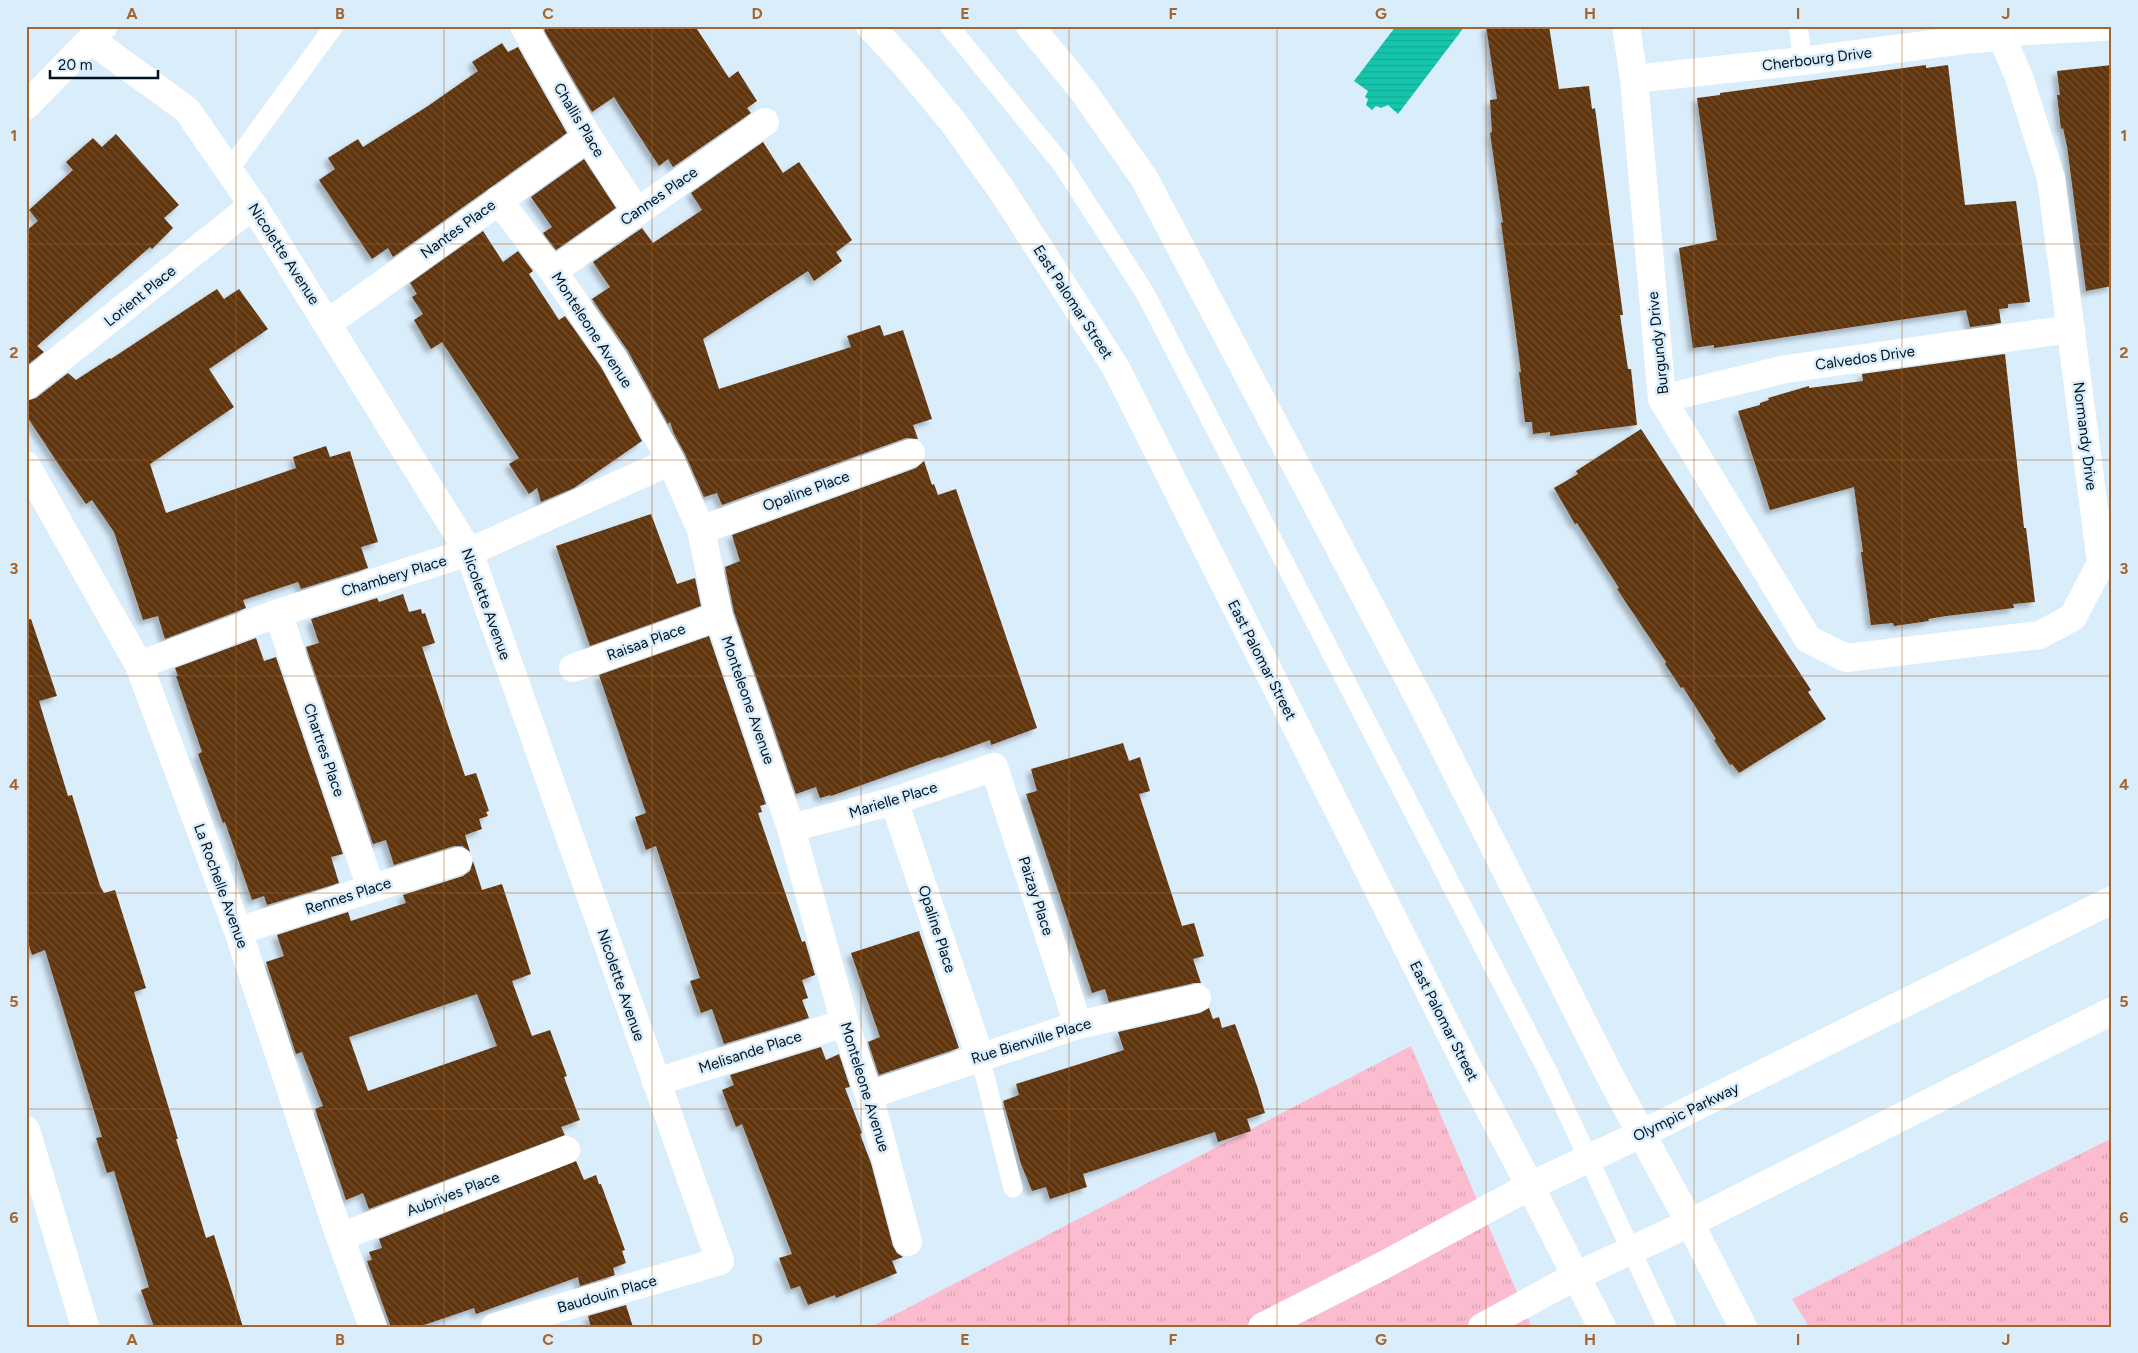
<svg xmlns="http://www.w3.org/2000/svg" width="2138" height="1353" font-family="Figtree,sans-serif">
<defs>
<pattern id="grass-tufts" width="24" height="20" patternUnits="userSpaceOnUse" patternTransform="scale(1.25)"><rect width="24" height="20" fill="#fcbcd0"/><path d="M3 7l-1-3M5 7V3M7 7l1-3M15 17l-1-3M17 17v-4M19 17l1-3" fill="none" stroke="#d6a1b2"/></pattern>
<pattern id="water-rules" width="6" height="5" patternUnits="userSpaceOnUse" patternTransform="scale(1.25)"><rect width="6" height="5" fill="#15c6ac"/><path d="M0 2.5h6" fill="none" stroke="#12a994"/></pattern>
<pattern id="building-back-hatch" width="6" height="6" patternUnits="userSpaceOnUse" patternTransform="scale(1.25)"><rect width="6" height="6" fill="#60350d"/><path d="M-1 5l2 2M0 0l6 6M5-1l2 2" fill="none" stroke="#714f30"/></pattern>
<filter id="shadow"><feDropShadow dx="-4.5" dy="4.5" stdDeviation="2.5" flood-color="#0004"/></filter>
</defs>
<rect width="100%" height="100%" fill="#daedfb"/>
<path fill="url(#grass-tufts)" d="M 1411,1046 L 1532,1327 L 871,1327 Z
M 2112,1138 L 2112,1327 L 1809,1327 L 1792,1299 Z"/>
<path fill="url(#water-rules)" d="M 1396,26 L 1465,26 L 1398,114 L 1388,105 L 1381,108 L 1376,106 L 1372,110 L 1366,105 L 1368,99 L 1365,97 L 1368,91 L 1354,81 Z"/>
<path fill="url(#building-back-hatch)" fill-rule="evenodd" filter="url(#shadow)" d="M 550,26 L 695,26 L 729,78 L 738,71 L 757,101 L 747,108 L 751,113 L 673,167 L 668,159 L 659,166 L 614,97 L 592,112 L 544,30 Z
M 1486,26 L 1549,26 L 1559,89 L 1589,86 L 1592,109 L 1595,108 L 1623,315 L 1620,315 L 1628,369 L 1631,369 L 1637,425 L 1550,436 L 1550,432 L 1533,434 L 1532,422 L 1525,422 L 1519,372 L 1521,372 L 1501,222 L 1503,223 L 1490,133 L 1492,132 L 1490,100 L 1497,99 Z
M 502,43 L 508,52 L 518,47 L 567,133 L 393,257 L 388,248 L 372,259 L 319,180 L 335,169 L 328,158 L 358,139 L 363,147 L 428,106 L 478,71 L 472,62 Z
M 1926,65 L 1926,68 L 1948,65 L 1965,205 L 2016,201 L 2030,302 L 2008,304 L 2008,308 L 1999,309 L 2001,323 L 1970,327 L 1966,310 L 1714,348 L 1714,345 L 1693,348 L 1679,248 L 1717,240 L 1697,98 L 1720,95 L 1720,93 Z
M 2112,65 L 2112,286 L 2086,291 L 2067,146 L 2063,128 L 2061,129 L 2057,95 L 2060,95 L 2057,71 Z
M 116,134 L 179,205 L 164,218 L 173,228 L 152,249 L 150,247 L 37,346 L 44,352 L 26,366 L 26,231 L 38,221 L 29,210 L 73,170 L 66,162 L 93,138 L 102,147 Z
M 763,142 L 783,173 L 799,162 L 852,240 L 836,252 L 842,261 L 814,281 L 808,271 L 703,339 L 719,389 L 851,347 L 847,336 L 880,325 L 884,336 L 903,330 L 932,419 L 913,425 L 918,439 L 906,438 L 722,505 L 717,493 L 704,497 L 685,454 L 674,434 L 670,422 L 668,424 L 628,351 L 592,299 L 610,287 L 593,262 L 642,228 L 653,243 L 702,210 L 691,193 Z
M 584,159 L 616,208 L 556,250 L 543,233 L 552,227 L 531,197 Z
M 483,231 L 503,262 L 518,251 L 533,271 L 529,274 L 559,320 L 565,316 L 601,367 L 642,441 L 574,488 L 541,502 L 537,488 L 529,494 L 509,464 L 519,458 L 442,342 L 431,349 L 414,320 L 423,314 L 412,297 L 417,294 L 410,283 Z
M 217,289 L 224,299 L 239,289 L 268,329 L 209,369 L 234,407 L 150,464 L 166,513 L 296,468 L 293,457 L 326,446 L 330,457 L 350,451 L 378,542 L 361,547 L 368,568 L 301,589 L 298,582 L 243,600 L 246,608 L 165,639 L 158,616 L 143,620 L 114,532 L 92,500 L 86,504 L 59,465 L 26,415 L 26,401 L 36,398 L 68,373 L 76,380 L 110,358 L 111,359 Z
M 2005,354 L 2024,528 L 2026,528 L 2035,602 L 2013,604 L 2014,608 L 1946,616 L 1928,619 L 1929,621 L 1894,626 L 1893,623 L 1871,625 L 1861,552 L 1863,552 L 1854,487 L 1770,510 L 1738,411 L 1760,405 L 1760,403 L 1769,400 L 1768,398 L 1809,386 L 1809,388 L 1863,381 L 1862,374 Z
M 1641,429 L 1811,690 L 1808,692 L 1826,719 L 1739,773 L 1732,764 L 1730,765 L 1714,740 L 1716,739 L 1683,687 L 1681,688 L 1665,664 L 1666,662 L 1633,613 L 1617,589 L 1619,588 L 1577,523 L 1575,524 L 1554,488 L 1578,474 L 1576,471 Z
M 924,461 L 932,485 L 934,484 L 938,495 L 956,489 L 1037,728 L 991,745 L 990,740 L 940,758 L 940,757 L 831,796 L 830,795 L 820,798 L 816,787 L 796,794 L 734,612 L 725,567 L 740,561 L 732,535 L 916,468 Z
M 651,514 L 677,584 L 695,578 L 701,606 L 590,646 L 556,546 Z
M 403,594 L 409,612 L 421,609 L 422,614 L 425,613 L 435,643 L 422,647 L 465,776 L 476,773 L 489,811 L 486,812 L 488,816 L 479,819 L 482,829 L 465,835 L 470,852 L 462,846 L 454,846 L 394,865 L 386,840 L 373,844 L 306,647 L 319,643 L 311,619 L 377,598 L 379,602 Z
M 31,619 L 57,696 L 39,701 L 68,796 L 72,795 L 100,886 L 104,893 L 115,890 L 146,988 L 134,992 L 178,1139 L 176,1139 L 206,1238 L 214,1235 L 243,1327 L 154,1327 L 141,1290 L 149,1287 L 114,1171 L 107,1173 L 96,1138 L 102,1137 L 45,950 L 32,955 L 26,936 L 26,620 Z
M 709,636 L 766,804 L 760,806 L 762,812 L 758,813 L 802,942 L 805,941 L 815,975 L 802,980 L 808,998 L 802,1000 L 809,1018 L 724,1044 L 712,1009 L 701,1013 L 690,981 L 700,978 L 656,846 L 646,850 L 635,817 L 646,813 L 599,675 Z
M 256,638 L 264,661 L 276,657 L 343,854 L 331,857 L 339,883 L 267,905 L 264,896 L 252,900 L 225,822 L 223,823 L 198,754 L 202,752 L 176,676 L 178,676 L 175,668 Z
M 1123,743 L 1129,761 L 1140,757 L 1150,791 L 1139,794 L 1182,926 L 1194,923 L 1204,956 L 1193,959 L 1201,983 L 1194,983 L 1109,1002 L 1105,989 L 1092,993 L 1026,794 L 1037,791 L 1031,769 Z
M 473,861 L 482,890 L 502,884 L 531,974 L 512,981 L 532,1036 L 550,1030 L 567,1076 L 564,1077 L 580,1120 L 561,1127 L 565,1135 L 369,1209 L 363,1193 L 346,1200 L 315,1109 L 323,1106 L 302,1052 L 296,1054 L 266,962 L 284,956 L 277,935 L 348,912 L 351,921 L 406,903 L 403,895 L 463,876 L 470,871 ZM 477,994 L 497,1046 L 368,1091 L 349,1037 Z
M 919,931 L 959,1048 L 879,1075 L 868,1042 L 880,1037 L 851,953 Z
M 1209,1008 L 1213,1019 L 1219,1017 L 1222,1028 L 1235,1024 L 1257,1086 L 1265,1113 L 1247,1119 L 1251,1131 L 1218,1142 L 1215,1132 L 1083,1174 L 1087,1187 L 1050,1199 L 1046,1187 L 1032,1191 L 1021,1164 L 1003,1101 L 1019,1095 L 1016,1084 L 1124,1050 L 1118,1032 L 1200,1013 Z
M 821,1047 L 826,1060 L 839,1054 L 850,1087 L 845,1088 L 862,1133 L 860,1134 L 871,1163 L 893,1246 L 897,1253 L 903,1257 L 892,1261 L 897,1273 L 836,1298 L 835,1295 L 808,1305 L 800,1286 L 791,1289 L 779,1258 L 792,1254 L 742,1124 L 736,1127 L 722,1090 L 734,1085 L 730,1075 Z
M 576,1161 L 584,1180 L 596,1175 L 599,1184 L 601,1184 L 625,1250 L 622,1251 L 626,1263 L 613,1268 L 615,1275 L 580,1286 L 578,1277 L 476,1314 L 474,1308 L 418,1327 L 391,1327 L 367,1261 L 372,1260 L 369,1252 L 382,1248 L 379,1239 Z
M 626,1305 L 633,1327 L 591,1327 L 588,1316 Z"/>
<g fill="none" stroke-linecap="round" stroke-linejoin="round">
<path stroke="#fff" stroke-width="19" d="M 949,26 L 1061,163 L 1145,293 L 1548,1072 L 1667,1327
M 1798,26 L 1803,61
M 2000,37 L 2112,31
M 229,170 L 334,26
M 980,1057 L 1013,1188"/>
<path stroke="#fff" stroke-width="28" d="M 524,26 L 588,137 L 637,212
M 1626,26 L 1634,79 L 1662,399 L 1808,639 L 1846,658 L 2040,635 L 2073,617 L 2101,563 L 2051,178 L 2019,77 L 1997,26
M 91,40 L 187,110 L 253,205 L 469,552 L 720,1261 L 495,1327
M 1634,79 L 1803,61 L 1964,40 L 2000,37
M 26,106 L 103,27
M 498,200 L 553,271 L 614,359 L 671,461 L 701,530 L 719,616 L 791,828 L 845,1023 L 869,1095 L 908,1242
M 553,271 L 765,122
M 328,323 L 588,137
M 26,386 L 253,205
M 1662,399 L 1786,369 L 2071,329
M 26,465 L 139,665 L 238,931 L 340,1237 L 373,1327
M 701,530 L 911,453
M 278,613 L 371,888
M 139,665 L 278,613 L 469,552 L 671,461
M 573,668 L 719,616
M 894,801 L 980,1057
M 791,828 L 894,801 L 994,767 L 1078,1025
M 238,931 L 458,861
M 656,1082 L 845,1023
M 869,1095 L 1078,1025 L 1197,998
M 26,1130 L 85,1327
M 340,1237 L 566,1150"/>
<path stroke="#fff" stroke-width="28" d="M 870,26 L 904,63 L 953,122 L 1003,192 L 1116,368 L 1470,1072 L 1530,1186 L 1602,1327
M 1030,26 L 1083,91 L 1144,178 L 1420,700 L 1611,1078 L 1690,1223 L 1743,1327"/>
<path stroke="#fff" stroke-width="28" d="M 1262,1327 L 1382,1266 L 1530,1186 L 1641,1134 L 2112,900
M 1482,1327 L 1576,1276 L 1690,1223 L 2112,1011"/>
</g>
<path fill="none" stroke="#a5652e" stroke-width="1" stroke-opacity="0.55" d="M 236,26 L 236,1327M 444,26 L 444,1327M 652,26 L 652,1327M 861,26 L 861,1327M 1069,26 L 1069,1327M 1277,26 L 1277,1327M 1486,26 L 1486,1327M 1694,26 L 1694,1327M 1902,26 L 1902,1327M 26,244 L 2112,244M 26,460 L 2112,460M 26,676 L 2112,676M 26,893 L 2112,893M 26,1109 L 2112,1109"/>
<g text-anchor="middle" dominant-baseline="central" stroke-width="5" stroke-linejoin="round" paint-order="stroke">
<g font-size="15" fill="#01111d" stroke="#daedfb">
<text transform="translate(1817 59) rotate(-7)">Cherbourg Drive</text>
<text transform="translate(579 120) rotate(59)">Challis Place</text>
<text transform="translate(659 196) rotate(-35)">Cannes Place</text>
<text transform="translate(458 229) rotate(-36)">Nantes Place</text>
<text transform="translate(284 254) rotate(57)">Nicolette Avenue</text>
<text transform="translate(140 296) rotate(-39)">Lorient Place</text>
<text transform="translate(1073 302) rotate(57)">East Palomar Street</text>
<text transform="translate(592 330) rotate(57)">Monteleone Avenue</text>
<text transform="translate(1658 343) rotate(-96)">Burgundy Drive</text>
<text transform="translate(1865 358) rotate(-8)">Calvedos Drive</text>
<text transform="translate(2085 436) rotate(83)">Normandy Drive</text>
<text transform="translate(806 491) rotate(-20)">Opaline Place</text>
<text transform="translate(394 576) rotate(-17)">Chambery Place</text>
<text transform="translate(486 604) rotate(70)">Nicolette Avenue</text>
<text transform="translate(646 642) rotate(-20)">Raisaa Place</text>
<text transform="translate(1262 660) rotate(63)">East Palomar Street</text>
<text transform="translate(748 700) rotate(71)">Monteleone Avenue</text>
<text transform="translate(324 750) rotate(71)">Chartres Place</text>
<text transform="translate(893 800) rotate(-17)">Marielle Place</text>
<text transform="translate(221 886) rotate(70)">La Rochelle Avenue</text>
<text transform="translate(348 896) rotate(-18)">Rennes Place</text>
<text transform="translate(1036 896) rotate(72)">Paizay Place</text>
<text transform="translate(937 929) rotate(72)">Opaline Place</text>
<text transform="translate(621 985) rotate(71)">Nicolette Avenue</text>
<text transform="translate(1444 1021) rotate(63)">East Palomar Street</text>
<text transform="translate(1031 1041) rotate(-17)">Rue Bienville Place</text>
<text transform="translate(750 1052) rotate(-18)">Melisande Place</text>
<text transform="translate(865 1087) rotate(73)">Monteleone Avenue</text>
<text transform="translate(1686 1112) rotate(-26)">Olympic Parkway</text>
<text transform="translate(453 1194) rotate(-21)">Aubrives Place</text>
<text transform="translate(607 1294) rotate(-16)">Baudouin Place</text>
</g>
</g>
<rect width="2138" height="1353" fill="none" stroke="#daedfb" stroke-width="55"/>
<path d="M50 70v8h108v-8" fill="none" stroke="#01111d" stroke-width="2.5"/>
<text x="58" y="70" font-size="15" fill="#01111d" stroke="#daedfb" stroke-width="4" paint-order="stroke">20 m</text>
<rect x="28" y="28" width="2082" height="1298" fill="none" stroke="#a5652e" stroke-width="2"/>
<g font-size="16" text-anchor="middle" font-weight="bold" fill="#a5652e">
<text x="132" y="19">A</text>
<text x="340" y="19">B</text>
<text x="548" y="19">C</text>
<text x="757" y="19">D</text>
<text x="965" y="19">E</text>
<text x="1173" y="19">F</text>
<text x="1381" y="19">G</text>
<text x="1590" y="19">H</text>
<text x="1798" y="19">I</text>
<text x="2006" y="19">J</text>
<text x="14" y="141">1</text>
<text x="2124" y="141">1</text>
<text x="14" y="358">2</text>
<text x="2124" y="358">2</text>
<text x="14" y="574">3</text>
<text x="2124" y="574">3</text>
<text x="14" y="790">4</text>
<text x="2124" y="790">4</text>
<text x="14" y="1007">5</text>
<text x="2124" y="1007">5</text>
<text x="14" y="1223">6</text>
<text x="2124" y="1223">6</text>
<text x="132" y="1345">A</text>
<text x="340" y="1345">B</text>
<text x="548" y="1345">C</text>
<text x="757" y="1345">D</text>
<text x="965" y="1345">E</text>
<text x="1173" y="1345">F</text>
<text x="1381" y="1345">G</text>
<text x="1590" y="1345">H</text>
<text x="1798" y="1345">I</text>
<text x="2006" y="1345">J</text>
</g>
</svg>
